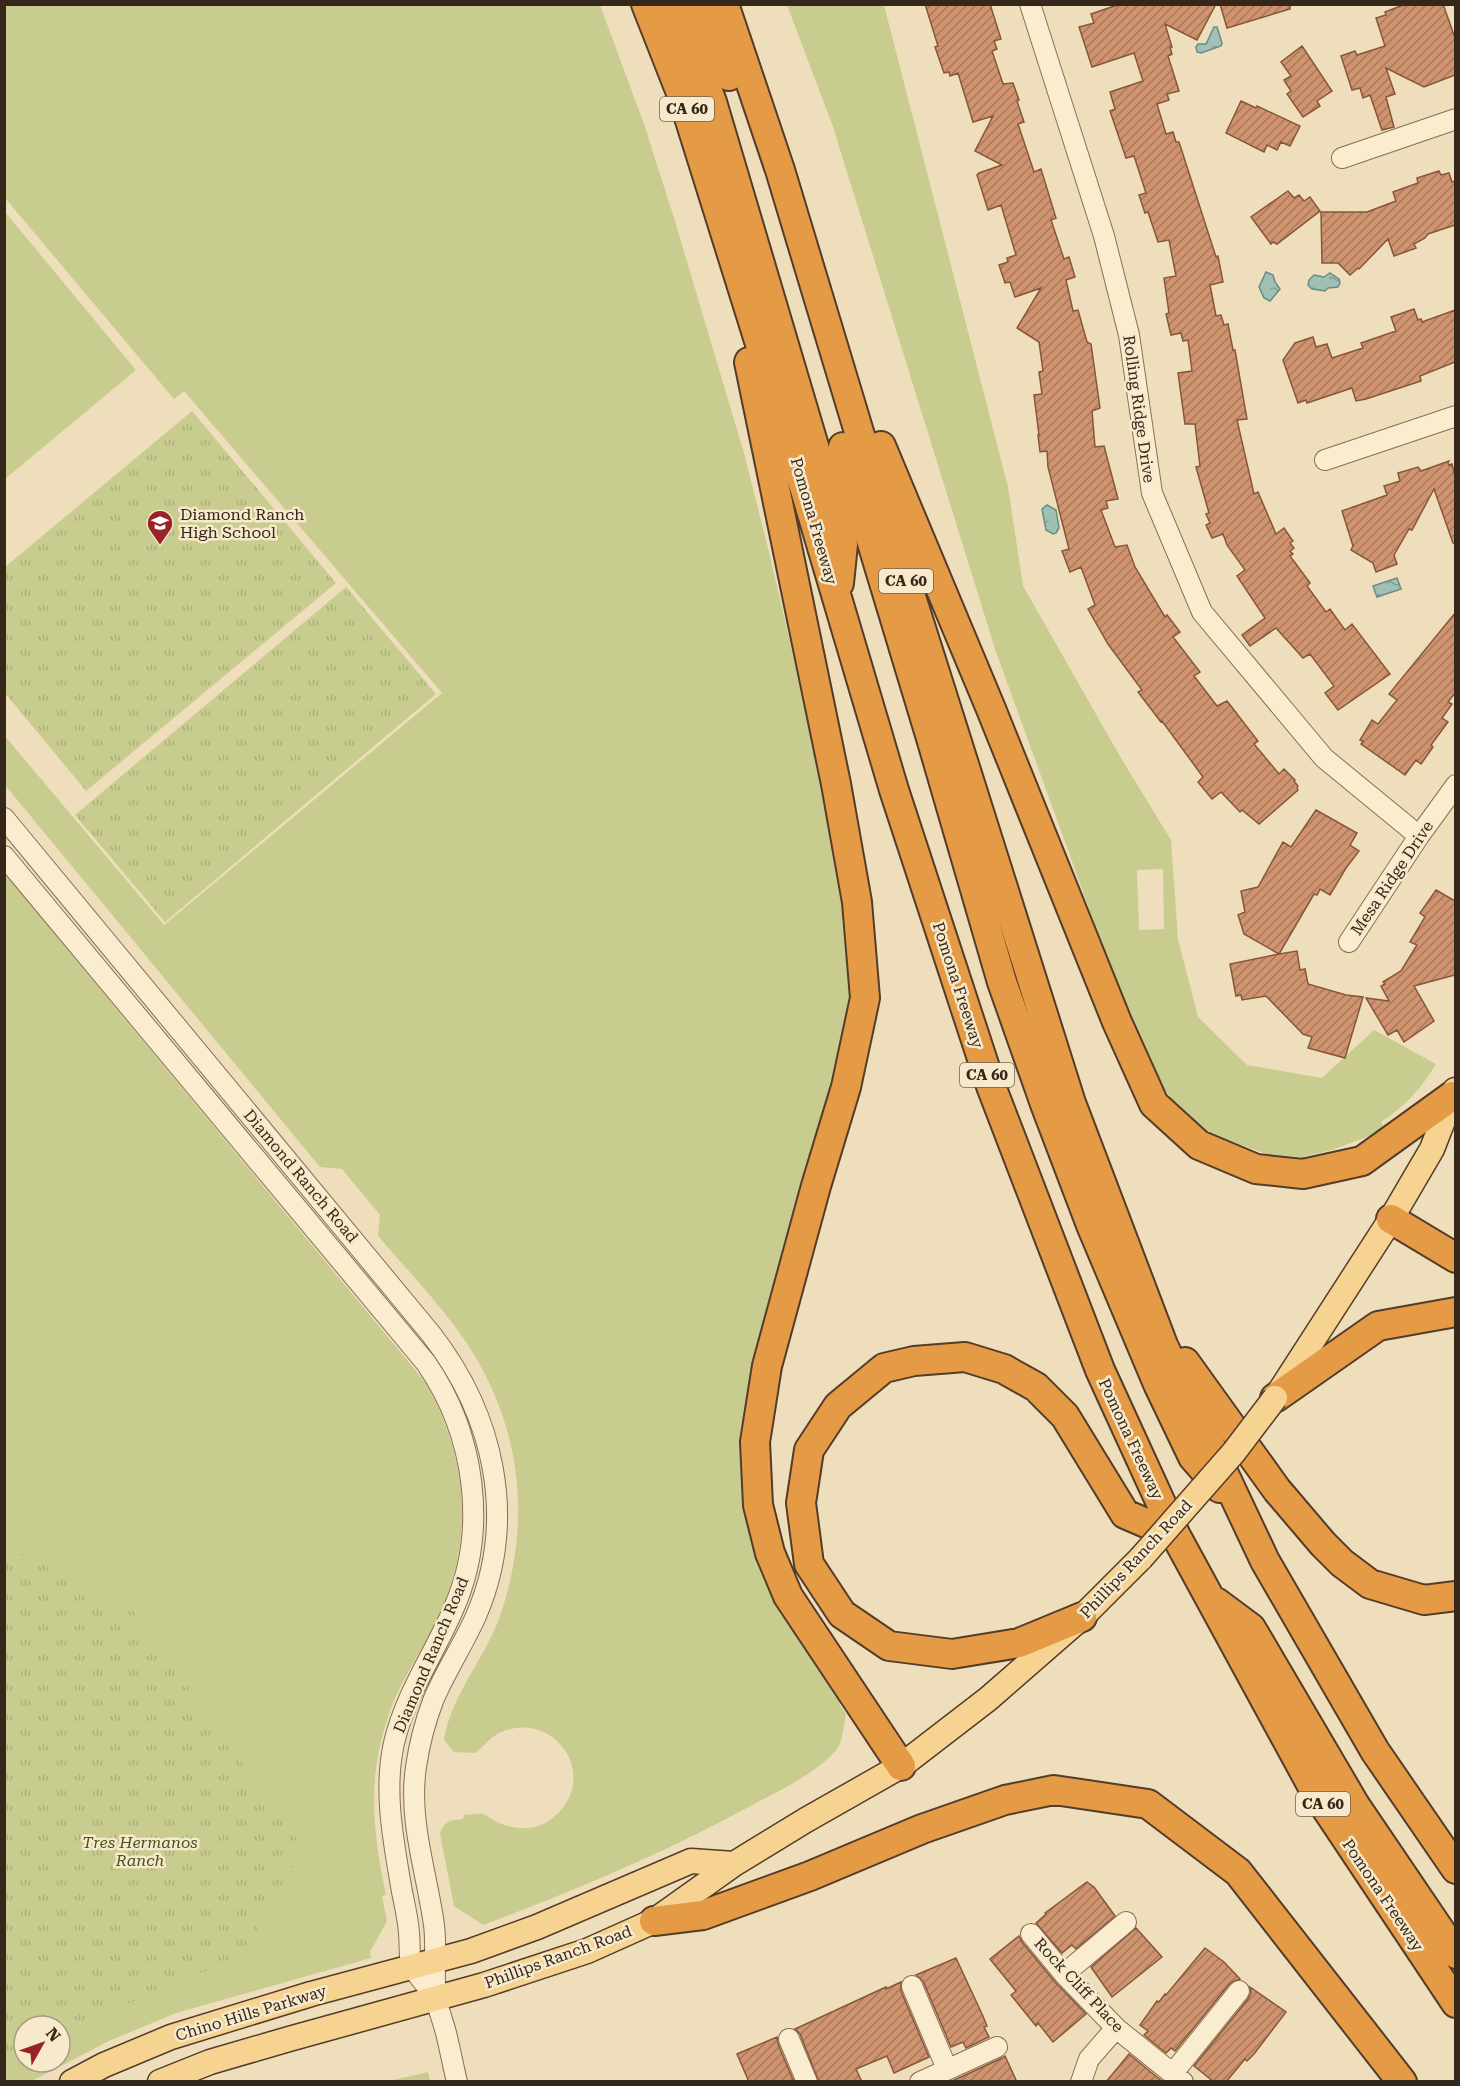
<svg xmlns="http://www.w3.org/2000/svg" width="1460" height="2086" font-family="'Roboto Serif',serif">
<defs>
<pattern id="park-tufts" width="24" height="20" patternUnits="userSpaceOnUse" patternTransform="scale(1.5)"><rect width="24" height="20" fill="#c8cd8f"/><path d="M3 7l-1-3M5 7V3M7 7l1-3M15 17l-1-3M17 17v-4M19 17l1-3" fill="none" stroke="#acb07b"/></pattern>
<pattern id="water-ripples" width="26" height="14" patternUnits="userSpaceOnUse" patternTransform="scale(1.5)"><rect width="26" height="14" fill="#a0c0b5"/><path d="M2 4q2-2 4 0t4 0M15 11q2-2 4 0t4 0" fill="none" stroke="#839c92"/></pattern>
<pattern id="building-hatch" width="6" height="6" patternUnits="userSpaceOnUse" patternTransform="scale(1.5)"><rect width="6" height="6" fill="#cf946f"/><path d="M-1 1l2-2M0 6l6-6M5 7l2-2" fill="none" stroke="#a9795a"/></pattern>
</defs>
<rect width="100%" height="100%" fill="#efdebb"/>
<path fill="#c8cd8f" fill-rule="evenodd" d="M 5,5 L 600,5 L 644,124 L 674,218 L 744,453 L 769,552 L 838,848 L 851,956 L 848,1024 L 744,1476 L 845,1700 L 839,1704 L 846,1714 C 844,1724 843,1741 837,1749 C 819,1771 783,1789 758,1802 C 669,1851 577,1890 483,1925 L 454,1906 L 440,1834 C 444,1821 451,1820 463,1819 L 464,1815 C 470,1815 477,1813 483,1814 C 487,1815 491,1819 495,1821 C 507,1827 521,1830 535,1827 C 546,1824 554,1818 561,1810 C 596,1769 552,1713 504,1731 C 491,1735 485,1746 475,1753 L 454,1752 L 444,1740 C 451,1695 485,1659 500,1616 C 532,1523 522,1428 468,1345 C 442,1306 408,1271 378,1236 L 380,1215 L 342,1169 L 320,1167 L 5,785 L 4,735 L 164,925 L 442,693 L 184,391 L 174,399 L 5,198 Z
M 787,5 L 884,5 L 1008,487 L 1023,586 L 1121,758 L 1171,840 L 1178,939 L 1198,1017 L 1247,1065 L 1322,1078 L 1374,1030 L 1436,1064 C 1422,1088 1404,1107 1381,1122 L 1385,1130 L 1332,1150 L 1302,1157 L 1272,1156 L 1210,1134 L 1184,1116 L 1153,1074 L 1102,944 L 996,652 L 833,127 ZM 1163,869 L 1164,929 L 1139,930 L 1137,870 Z
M 5,212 L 136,370 L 5,479 L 4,479 Z
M 4,873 L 426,1383 C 470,1462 475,1544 434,1626 C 418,1658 397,1686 387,1720 C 367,1782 373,1832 386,1895 L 382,1896 L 387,1921 L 370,1952 L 371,1958 L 176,2013 L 109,2041 L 30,2082 L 4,2081 ZM 24,2026 L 60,2026 L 60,2062 L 24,2062 Z
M 428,2072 L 430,2081 L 389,2081 Z"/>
<path fill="url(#park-tufts)" d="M 192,411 L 336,583 L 86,791 L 5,693 L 5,567 Z
M 346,587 L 436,694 L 165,922 L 75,815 Z
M 4,1545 L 133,1610 L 303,1848 L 264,1915 L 247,1953 L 60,2033 L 60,2026 L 24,2026 L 24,2049 L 5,2057 Z"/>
<path fill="url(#water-ripples)" stroke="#678d83" stroke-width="1.5" d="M 1214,27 L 1217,27 L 1222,43 L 1221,46 L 1201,53 L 1197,52 L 1196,47 L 1198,44 L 1206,44 Z
M 1266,272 L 1273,275 L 1275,282 L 1280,289 L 1270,301 L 1264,298 L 1259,287 Z
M 1330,273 L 1339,279 L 1340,283 L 1338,287 L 1328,288 L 1325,291 L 1312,289 L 1308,285 L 1309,280 L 1314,275 L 1324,277 Z
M 1047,505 L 1056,510 L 1059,528 L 1056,533 L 1053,534 L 1046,530 L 1042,509 Z
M 1397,578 L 1401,589 L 1377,597 L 1373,586 Z"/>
<path fill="url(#building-hatch)" stroke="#87563a" stroke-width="1.5" d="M 925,4 L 990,4 L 1001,39 L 994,41 L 997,49 L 992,51 L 1003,84 L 1013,83 L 1019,100 L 1017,101 L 1024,122 L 1018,124 L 1034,172 L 1041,169 L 1056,218 L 1051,220 L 1064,259 L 1069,257 L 1075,277 L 1066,280 L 1073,311 L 1078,310 L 1087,342 L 1091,344 L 1100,408 L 1092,411 L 1095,447 L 1104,446 L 1118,499 L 1106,501 L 1108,508 L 1101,510 L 1115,547 L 1127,545 L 1135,567 L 1165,617 L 1167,615 L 1180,632 L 1173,637 L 1200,672 L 1194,676 L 1217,706 L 1227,701 L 1258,741 L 1254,744 L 1279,774 L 1284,769 L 1295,780 L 1294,781 L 1298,786 L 1297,788 L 1298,790 L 1259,824 L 1242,810 L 1240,812 L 1221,792 L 1212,799 L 1198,782 L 1203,777 L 1162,721 L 1161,722 L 1138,692 L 1142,690 L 1108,644 L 1088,609 L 1095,605 L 1081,567 L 1070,572 L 1062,551 L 1069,549 L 1048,467 L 1047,451 L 1040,452 L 1038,435 L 1039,435 L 1034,395 L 1042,394 L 1039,372 L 1043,371 L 1039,342 L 1017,328 L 1041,288 L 1015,297 L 1010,282 L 1005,283 L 999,265 L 1008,262 L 1007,258 L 1016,255 L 1001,205 L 988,210 L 977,175 L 979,173 L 1002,165 L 975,151 L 993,116 L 973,122 L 958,73 L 950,76 L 949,72 L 944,73 L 935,47 L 938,46 Z
M 1120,4 L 1216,4 L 1197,40 L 1165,24 L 1172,47 L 1170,47 L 1172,54 L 1168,56 L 1179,91 L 1167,94 L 1169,100 L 1157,104 L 1166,134 L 1173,132 L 1176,142 L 1179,142 L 1216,257 L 1218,256 L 1223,282 L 1210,285 L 1216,316 L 1221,315 L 1224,325 L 1228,324 L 1233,350 L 1235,350 L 1247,419 L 1237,420 L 1254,494 L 1258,492 L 1276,534 L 1284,528 L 1293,541 L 1290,543 L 1294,548 L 1290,551 L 1293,554 L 1290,556 L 1310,583 L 1307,586 L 1326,612 L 1330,609 L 1345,630 L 1352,624 L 1390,674 L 1338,710 L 1325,693 L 1334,686 L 1310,654 L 1303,658 L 1276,628 L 1250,646 L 1242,635 L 1265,618 L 1237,576 L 1245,570 L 1227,545 L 1223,534 L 1212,538 L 1206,525 L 1210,523 L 1206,514 L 1209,513 L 1196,467 L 1200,466 L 1195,424 L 1185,424 L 1178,373 L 1192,371 L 1188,340 L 1183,341 L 1181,333 L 1171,335 L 1166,314 L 1169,313 L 1164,278 L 1176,276 L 1169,240 L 1158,242 L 1148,212 L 1145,213 L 1139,195 L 1146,193 L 1134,156 L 1126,158 L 1110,111 L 1115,109 L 1110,92 L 1143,81 L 1134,53 L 1092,67 L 1079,27 L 1094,23 L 1091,14 Z
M 1220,4 L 1290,4 L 1290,9 L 1227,28 Z
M 1406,4 L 1443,4 L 1455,38 L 1455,75 L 1424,87 L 1386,68 L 1395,94 L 1386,97 L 1394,127 L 1382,130 L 1370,95 L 1363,98 L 1360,88 L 1352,90 L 1341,56 L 1355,51 L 1357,55 L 1385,46 L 1376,18 L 1386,15 L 1385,12 Z
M 1302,46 L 1332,91 L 1317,101 L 1320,106 L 1303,117 L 1287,94 L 1291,91 L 1284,80 L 1291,76 L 1281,62 Z
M 1241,101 L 1256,108 L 1257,106 L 1300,126 L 1290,146 L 1281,142 L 1277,150 L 1267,145 L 1264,152 L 1226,133 Z
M 1439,171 L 1441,175 L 1449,173 L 1452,182 L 1455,181 L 1455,225 L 1428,234 L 1425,238 L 1414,244 L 1416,248 L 1394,256 L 1388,239 L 1359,269 L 1358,268 L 1350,275 L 1338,263 L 1322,263 L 1321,212 L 1367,212 L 1396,201 L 1393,192 L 1418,183 L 1417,178 Z
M 1288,191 L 1294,198 L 1299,195 L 1304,201 L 1310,197 L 1320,211 L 1277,244 L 1273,242 L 1271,244 L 1251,217 Z
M 1414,309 L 1418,320 L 1421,319 L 1422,322 L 1455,310 L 1455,362 L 1420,376 L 1421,381 L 1366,399 L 1356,401 L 1352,388 L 1307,403 L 1306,400 L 1298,403 L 1283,360 L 1295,343 L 1313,337 L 1316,347 L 1327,344 L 1332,358 L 1363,348 L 1361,343 L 1396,331 L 1391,317 Z
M 1449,461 L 1448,463 L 1449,465 L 1452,464 L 1455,476 L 1455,543 L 1453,543 L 1434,489 L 1412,530 L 1409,529 L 1394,555 L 1397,564 L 1376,572 L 1373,563 L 1351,550 L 1353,546 L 1342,511 L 1387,495 L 1384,486 L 1400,481 L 1398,473 L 1418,467 L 1421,471 Z
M 1455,613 L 1455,693 L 1448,702 L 1452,704 L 1442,718 L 1448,722 L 1431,745 L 1433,747 L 1421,764 L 1416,760 L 1405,775 L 1361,744 L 1363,741 L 1360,740 L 1372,720 L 1378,724 L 1397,700 L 1389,694 Z
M 1316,810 L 1357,833 L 1350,845 L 1359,851 L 1346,868 L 1330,895 L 1320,889 L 1317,895 L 1314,894 L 1279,954 L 1297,951 L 1300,970 L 1305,969 L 1308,984 L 1346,995 L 1363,997 L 1345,1058 L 1308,1048 L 1312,1037 L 1303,1034 L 1266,996 L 1242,1000 L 1241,995 L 1236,996 L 1230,964 L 1279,954 L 1244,934 L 1238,915 L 1245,912 L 1241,891 L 1258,887 L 1283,842 L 1291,847 Z
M 1436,890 L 1455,901 L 1455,975 L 1414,986 L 1434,1021 L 1404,1042 L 1397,1030 L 1388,1035 L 1366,998 L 1389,1001 L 1381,986 L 1385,984 L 1383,982 L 1401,971 L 1417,945 L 1410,942 L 1425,917 L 1420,913 Z
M 1087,1882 L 1094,1887 L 1115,1916 L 1076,1949 L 1072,1945 L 1062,1953 L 1036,1923 L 1046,1914 L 1045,1913 Z
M 1136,1928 L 1162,1957 L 1112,1997 L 1091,1967 Z
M 1019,1936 L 1022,1942 L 1055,1982 L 1086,2014 L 1053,2042 L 1038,2023 L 1036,2026 L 1011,1995 L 1016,1991 L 990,1959 Z
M 1205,1948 L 1224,1962 L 1240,1979 L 1230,1983 L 1175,2051 L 1171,2048 L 1166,2053 L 1144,2035 L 1148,2031 L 1140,2025 L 1157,2001 L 1159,2002 L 1165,1994 L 1166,1995 Z
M 956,1958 L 982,2014 L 987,2026 L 984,2027 L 989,2037 L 966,2048 L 963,2042 L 951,2047 L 923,1981 L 916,1975 Z
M 901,1982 L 901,1991 L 929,2057 L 894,2073 L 887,2056 L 856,2069 L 862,2082 L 819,2082 L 800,2034 L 795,2029 L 886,1987 L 886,1989 Z
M 1250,1987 L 1286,2012 L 1254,2054 L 1247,2061 L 1245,2059 L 1226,2082 L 1214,2082 L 1194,2066 L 1248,1999 L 1251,1993 Z
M 777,2037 L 778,2044 L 794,2082 L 749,2082 L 737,2054 Z
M 1129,2054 L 1163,2082 L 1106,2082 Z
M 1005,2056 L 1017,2082 L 950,2082 L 1002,2058 Z"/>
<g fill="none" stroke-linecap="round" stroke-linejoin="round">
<g stroke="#876e55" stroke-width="22">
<path id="minor" d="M 1030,4 L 1104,236 L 1129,335 L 1152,493 L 1202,612 L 1324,758 L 1419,836
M 1342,158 L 1456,119
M 1325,460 L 1456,416
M 4,818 L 431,1334 C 494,1415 518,1519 476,1616 C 463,1645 445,1672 433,1701 C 425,1722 419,1746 416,1767 C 408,1821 427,1873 434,1925 C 437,1948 433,1976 436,1998 C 438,2009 443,2021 446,2033 C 450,2049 453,2065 457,2082
M 4,856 L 426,1363 C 475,1434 489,1530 453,1610 C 434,1654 405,1695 394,1743 C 383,1792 394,1844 402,1892 C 405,1906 408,1919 409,1933 C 410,1943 409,1955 411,1964 C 414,1973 430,1989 436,1997
M 1349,942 L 1419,836 L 1456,785
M 1031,1934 L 1064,1974 L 1116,2028 L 1183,2082
M 1064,1974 L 1126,1922
M 912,1986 L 947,2069
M 789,2039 L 807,2082
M 1173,2073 L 1239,1991
M 920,2082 L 997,2047
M 1081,2082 L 1089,2059 L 1116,2028"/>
</g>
<g stroke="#543c2a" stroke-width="27">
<path id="major" d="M 1278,1394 L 1391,1219 L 1432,1149 L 1455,1090
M 72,2082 L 104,2065 L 171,2037 L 311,1994 L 471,1951 L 537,1927 L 691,1861 L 734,1864
M 160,2082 L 210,2062 L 289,2039 L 484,1985 L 587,1951 L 654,1921 L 734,1864 L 806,1820 L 901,1766 L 988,1699 L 1082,1617 L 1141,1558"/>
</g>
<g stroke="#543c2a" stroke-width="32">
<path id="highway" d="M 646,4 L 683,98 L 792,446 L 894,790 L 991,1086 L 1100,1370 L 1176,1536 L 1316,1793 L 1456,2003
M 675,4 L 712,102 L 843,544 L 839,583
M 700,4 L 729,76
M 724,4 L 780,170 L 859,432 L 1071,1103 L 1163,1345 L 1265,1561 L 1375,1751 L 1456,1869
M 749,362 L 836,784 L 857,902 L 865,998 L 846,1087 L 816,1186 L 767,1366 L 755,1442 L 758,1505 L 770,1553 L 788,1596 L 901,1766
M 881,446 L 991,709 L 1117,1022 L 1154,1104 L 1199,1145 L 1256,1169 L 1303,1174 L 1362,1161 L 1452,1096
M 843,447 L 931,738 L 1002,982 L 1045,1104 L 1091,1225 L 1158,1384 L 1193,1457 L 1220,1488
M 1391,1219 L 1456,1258
M 1185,1362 L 1277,1490 L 1323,1544 L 1342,1563 L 1370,1584 L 1424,1600 L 1456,1596
M 1275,1398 L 1378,1326 L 1456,1312
M 1216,1602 L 1251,1628 L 1355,1805 L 1456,1954
M 1082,1617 L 1019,1643 L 952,1654 L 889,1646 L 842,1614 L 809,1564 L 801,1503 L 809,1450 L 838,1406 L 884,1368 L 914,1361 L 965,1357 L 1004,1369 L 1036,1387 L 1065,1416 L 1125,1514 L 1176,1536
M 654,1921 L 703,1915 L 810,1876 L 922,1829 L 1005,1800 L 1054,1790 L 1148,1804 L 1238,1872 L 1402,2082"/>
</g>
<use href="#minor" stroke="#faeccf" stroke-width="20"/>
<use href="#major" stroke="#f6d390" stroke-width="24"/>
<use href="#highway" stroke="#e59a46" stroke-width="28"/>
<g stroke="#543c2a" stroke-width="27" stroke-linecap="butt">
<path id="major-bridge" d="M 1141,1558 L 1234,1452 L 1275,1398"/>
</g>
<use href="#major-bridge" stroke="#f6d390" stroke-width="24"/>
</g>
<defs>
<g id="school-pin" transform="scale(1.35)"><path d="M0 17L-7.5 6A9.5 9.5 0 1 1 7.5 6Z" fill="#982227" stroke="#f7e9cb"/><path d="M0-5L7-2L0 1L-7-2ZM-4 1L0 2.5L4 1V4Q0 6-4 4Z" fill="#fff"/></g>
</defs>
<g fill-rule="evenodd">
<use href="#school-pin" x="160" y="523"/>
</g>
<g text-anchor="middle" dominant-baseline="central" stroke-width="5" stroke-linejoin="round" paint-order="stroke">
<g fill="#f7e9cb" stroke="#6f614f" stroke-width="1.5">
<rect x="660" y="97" width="54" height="24" rx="4.5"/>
<rect x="879" y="569" width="54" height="24" rx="4.5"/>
<rect x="960" y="1063" width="54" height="24" rx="4.5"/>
<rect x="1296" y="1792" width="54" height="24" rx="4.5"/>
</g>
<g font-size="15" font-weight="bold" fill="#35271a">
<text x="687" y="109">CA 60</text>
<text x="906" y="581">CA 60</text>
<text x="987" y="1075">CA 60</text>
<text x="1323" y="1804">CA 60</text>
</g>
<g font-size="16" fill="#35271a" stroke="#f7e9cb">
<text transform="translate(1139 409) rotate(82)">Rolling Ridge Drive</text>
<text transform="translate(814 521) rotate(74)">Pomona Freeway</text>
<text transform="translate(1392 878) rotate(-56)">Mesa Ridge Drive</text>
<text transform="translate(958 985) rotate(72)">Pomona Freeway</text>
<text transform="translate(301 1176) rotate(50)">Diamond Ranch Road</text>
<text transform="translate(1131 1439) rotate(65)">Pomona Freeway</text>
<text transform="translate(1136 1559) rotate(-47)">Phillips Ranch Road</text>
<text transform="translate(431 1655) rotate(-67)">Diamond Ranch Road</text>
<text transform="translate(1383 1895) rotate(56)">Pomona Freeway</text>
<text transform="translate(558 1957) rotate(-20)">Phillips Ranch Road</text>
<text transform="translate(1079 1985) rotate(47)">Rock Cliff Place</text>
<text transform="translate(251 2013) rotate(-17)">Chino Hills Parkway</text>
</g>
<g font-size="16" fill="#35271a" stroke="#f7e9cb" text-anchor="start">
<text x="180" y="514">Diamond Ranch<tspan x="180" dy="18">High School</tspan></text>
</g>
<g font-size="16" font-style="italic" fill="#485320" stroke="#f7e9cb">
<text x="140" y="1842">Tres Hermanos<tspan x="140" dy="18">Ranch</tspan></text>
</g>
</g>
<rect width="1460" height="2086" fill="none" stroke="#35271a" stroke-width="12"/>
<g transform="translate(42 2044) rotate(50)"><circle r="28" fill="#f7e9cb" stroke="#a99b84" stroke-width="1.5"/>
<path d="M0-4.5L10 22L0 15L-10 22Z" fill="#982227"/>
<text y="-9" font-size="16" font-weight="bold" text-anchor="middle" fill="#35271a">N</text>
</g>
</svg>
